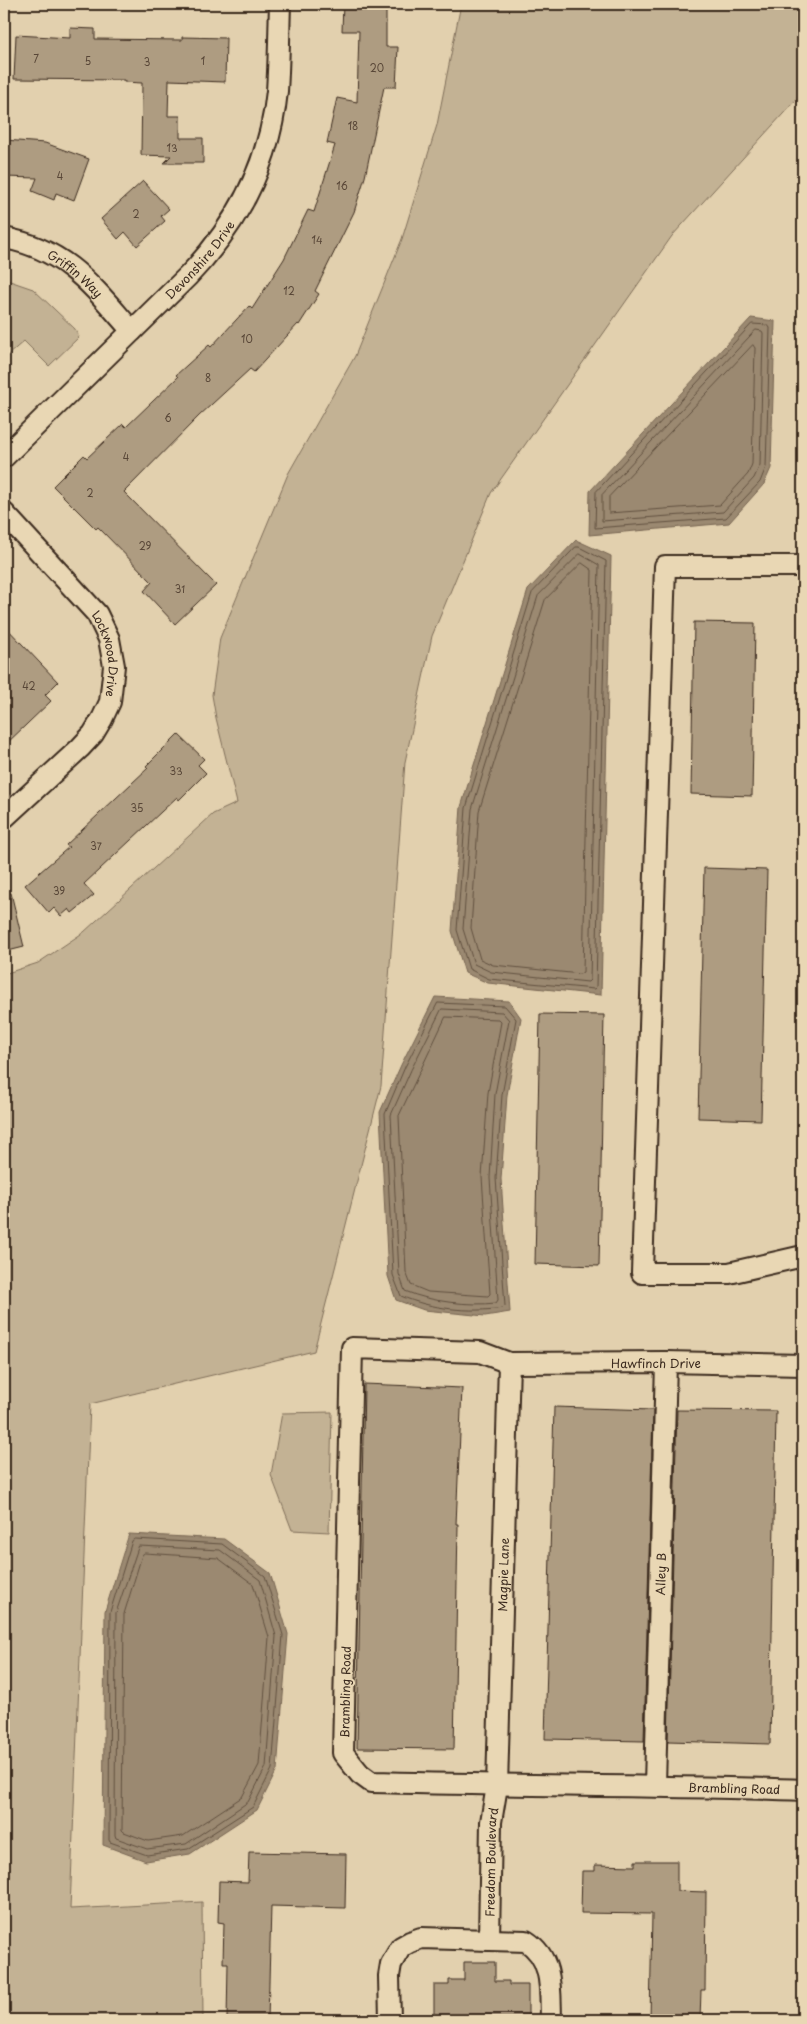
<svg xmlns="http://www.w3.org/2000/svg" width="807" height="2024" font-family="'Playpen Sans',sans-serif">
<rect width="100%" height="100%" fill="#e2d0ae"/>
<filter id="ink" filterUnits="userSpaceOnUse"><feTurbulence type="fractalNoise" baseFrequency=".02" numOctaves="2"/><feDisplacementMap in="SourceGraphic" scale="10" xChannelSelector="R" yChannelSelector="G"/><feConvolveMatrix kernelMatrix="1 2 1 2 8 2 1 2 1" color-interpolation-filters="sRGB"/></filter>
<g filter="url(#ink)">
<path fill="#c3b294" stroke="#7f6e59" d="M 461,4 L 803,4 L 803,92 L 672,236 L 491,493 L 432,636 L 405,762 L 381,1086 L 314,1351 L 90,1404 L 70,1909 L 202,1902 L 203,2020 L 4,2020 L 4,974 L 38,963 L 84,932 L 213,814 L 237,803 L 216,718 L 212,695 L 220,638 L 288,474 L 355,356 L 402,239 L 437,125 Z
M 4,279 L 33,289 L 75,329 L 79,337 L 49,366 L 24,341 L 8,355 L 4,350 Z
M 332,1412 L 329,1532 L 292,1530 L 271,1475 L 282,1413 Z"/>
<path fill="#9b8971" stroke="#756350" d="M 751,318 L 775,321 L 771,468 L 764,484 L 729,523 L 589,535 L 590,491 Z
M 576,540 L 611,556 L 601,995 L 488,983 L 465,973 L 452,931 L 461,807 L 528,590 Z
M 435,997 L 509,1001 L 521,1018 L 507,1095 L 501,1179 L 510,1312 L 485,1316 L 424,1310 L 396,1300 L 388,1276 L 380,1112 L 401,1065 Z
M 129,1534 L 224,1539 L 270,1573 L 288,1634 L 277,1770 L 257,1810 L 190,1854 L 146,1861 L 103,1845 L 105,1611 Z"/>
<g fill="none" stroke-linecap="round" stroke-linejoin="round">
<path stroke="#61503f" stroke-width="1" d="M 752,324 L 768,325 L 770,328 L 766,467 L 760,482 L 726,518 L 595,528 L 596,492 Z
M 756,330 L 762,331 L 763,333 L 760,465 L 754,478 L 723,512 L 602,521 L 602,495 Z
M 753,345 L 755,348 L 752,464 L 748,474 L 720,505 L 609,513 L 609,497 Z
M 576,547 L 579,547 L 606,561 L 596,987 L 594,989 L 489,979 L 469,969 L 457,930 L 466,808 L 532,593 Z
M 580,554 L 599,565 L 590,980 L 588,982 L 491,972 L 474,964 L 463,929 L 472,809 L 538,596 Z
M 582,563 L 592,570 L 583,972 L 580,974 L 493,965 L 480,959 L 471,928 L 479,811 L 545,600 Z
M 438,1003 L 505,1006 L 516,1019 L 502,1095 L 496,1178 L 505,1306 L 503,1308 C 469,1313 431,1309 401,1296 L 393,1275 L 385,1114 L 405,1067 Z
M 442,1009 L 502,1012 L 509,1020 L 495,1094 L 490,1178 L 498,1300 L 496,1303 C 469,1306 431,1302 405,1291 L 399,1274 L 391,1115 L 411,1070 Z
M 446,1017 L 498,1019 L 501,1022 L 488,1093 L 482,1177 L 490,1294 L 488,1296 L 428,1292 L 411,1285 L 406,1272 L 399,1116 Z
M 135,1539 L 222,1544 L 265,1576 L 283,1635 L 272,1769 L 253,1807 L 188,1849 L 147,1855 L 110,1842 L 109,1840 L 110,1612 L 132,1541 Z
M 139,1546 L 220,1550 L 260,1580 L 276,1636 L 266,1767 L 248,1802 L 186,1844 L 147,1849 L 116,1838 L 115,1835 L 116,1613 Z
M 145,1553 L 218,1558 L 253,1584 L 269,1637 L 259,1765 L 242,1797 L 183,1836 L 148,1841 L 124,1832 L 122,1830 L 124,1614 L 142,1555 Z"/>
</g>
<path fill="#ae9c81" stroke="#3b2a1e" d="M 343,4 L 386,4 L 386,47 L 398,47 L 396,87 L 384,87 L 365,177 L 354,212 L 315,291 L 319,294 L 299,325 L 298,324 L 254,372 L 250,369 L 199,416 L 124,492 L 216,585 L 175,624 L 144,591 L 152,582 L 98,527 L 96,529 L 53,486 L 84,455 L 87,458 L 123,424 L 126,427 L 178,377 L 176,375 L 209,345 L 211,347 L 249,306 L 252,309 L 284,259 L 308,210 L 314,212 L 335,145 L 327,143 L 337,98 L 357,102 L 359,31 L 342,31 Z
M 70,28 L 95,29 L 95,39 L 182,40 L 182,37 L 226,38 L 225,82 L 169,80 L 168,116 L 180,116 L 180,138 L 203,138 L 203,163 L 164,163 L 171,156 L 141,155 L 142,83 L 124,82 L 124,80 L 14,79 L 16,35 L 70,38 Z
M 4,140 L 45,143 L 89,159 L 74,200 L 56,193 L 54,200 L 32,191 L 37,178 L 4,177 Z
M 143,181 L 169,209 L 161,216 L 165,221 L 137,246 L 125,232 L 118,239 L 101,219 Z
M 694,622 L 755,623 L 752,796 L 691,794 Z
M 4,625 L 58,682 L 45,695 L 51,701 L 4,746 Z
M 178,734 L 204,759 L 198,765 L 206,773 L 179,800 L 177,797 L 84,884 L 94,895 L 72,913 L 69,909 L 61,916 L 54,908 L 49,913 L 25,885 L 69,847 L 66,845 L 148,768 L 146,766 Z
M 704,868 L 767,870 L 761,1120 L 698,1118 Z
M 11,893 L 24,947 L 4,952 L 4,894 Z
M 540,1014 L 604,1015 L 599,1266 L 535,1264 Z
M 364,1384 L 462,1388 L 456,1524 L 458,1524 L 454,1749 L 357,1748 Z
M 554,1407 L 653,1410 L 644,1741 L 545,1739 Z
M 677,1410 L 776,1411 L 770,1744 L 668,1741 Z
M 249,1852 L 346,1854 L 345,1908 L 271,1906 L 268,2020 L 227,2020 L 228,1963 L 223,1963 L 224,1923 L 218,1922 L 219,1881 L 248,1882 Z
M 635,1861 L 677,1861 L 677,1891 L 706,1892 L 705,1990 L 701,1990 L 700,2020 L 650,2020 L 652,1914 L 581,1913 L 582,1871 L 595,1871 L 595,1865 L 635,1866 Z
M 464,1962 L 495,1962 L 495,1981 L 509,1981 L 509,1985 L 528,1985 L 528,2020 L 434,2020 L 434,1985 L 449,1985 L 449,1980 L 464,1980 Z"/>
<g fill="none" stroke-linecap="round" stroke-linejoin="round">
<g stroke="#3b2a1e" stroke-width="24">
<g id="minor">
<path id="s1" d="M 4,238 C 66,249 93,287 132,331"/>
<path id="s2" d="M 4,457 L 188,276 C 237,225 270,163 277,91 C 279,62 279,33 280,4"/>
<path id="s3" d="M 4,513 L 97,614 L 109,639 L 114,666 L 110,702 L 102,719 L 93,734 L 80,748 L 4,818"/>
<path d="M 803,566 L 665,566 L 642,1273 L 729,1273 L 803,1256"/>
<path id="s4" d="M 803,1365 L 666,1362 L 509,1363 L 480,1352 L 352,1348 L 343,1753 L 360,1774 L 371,1782 C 515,1786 659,1785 803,1790"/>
<path id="s5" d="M 655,1785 L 666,1362"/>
<path id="s6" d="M 489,1940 L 491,1822 L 497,1786 L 509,1363"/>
<path d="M 390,2020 L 389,1976 L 391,1964 L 401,1947 L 410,1942 L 421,1938 L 526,1941 C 554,1959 550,1991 551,2020"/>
</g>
</g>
<use href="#minor" stroke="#e9d7b4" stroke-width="20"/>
</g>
</g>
<g text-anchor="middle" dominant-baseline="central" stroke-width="4" stroke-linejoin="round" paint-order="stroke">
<g font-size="10" fill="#584637">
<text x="36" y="58">7</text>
<text x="88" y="60">5</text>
<text x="203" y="60">1</text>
<text x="147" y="61">3</text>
<text x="377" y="67">20</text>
<text x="353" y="125">18</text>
<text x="172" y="147">13</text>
<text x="60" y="175">4</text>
<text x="342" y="185">16</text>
<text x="136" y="213">2</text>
<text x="317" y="239">14</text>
<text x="289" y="290">12</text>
<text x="247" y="338">10</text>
<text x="208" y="377">8</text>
<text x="168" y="417">6</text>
<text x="126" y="456">4</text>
<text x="90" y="492">2</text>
<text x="145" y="545">29</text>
<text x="180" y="588">31</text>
<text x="29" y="685">42</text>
<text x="176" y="770">33</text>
<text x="137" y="807">35</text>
<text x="96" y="845">37</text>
<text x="59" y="890">39</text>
</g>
<g font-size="12" fill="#3b2a1e" stroke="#e9d7b4">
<text stroke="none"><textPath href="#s2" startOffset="278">Devonshire Drive</textPath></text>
<text stroke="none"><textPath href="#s1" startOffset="81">Griffin Way</textPath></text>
<text stroke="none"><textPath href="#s3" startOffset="179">Lockwood Drive</textPath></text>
<text x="656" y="1363">Hawfinch Drive</text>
<text stroke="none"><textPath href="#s6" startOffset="366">Magpie Lane</textPath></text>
<text stroke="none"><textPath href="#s5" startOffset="211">Alley B</textPath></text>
<text transform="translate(345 1692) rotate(-89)">Brambling Road</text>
<text stroke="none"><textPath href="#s4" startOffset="1262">Brambling Road</textPath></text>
<text stroke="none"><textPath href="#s6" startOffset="78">Freedom Boulevard</textPath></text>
</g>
</g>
<rect width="807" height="2024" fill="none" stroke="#e9d7b4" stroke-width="20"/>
<rect x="10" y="10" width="787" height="2004" fill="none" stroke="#3b2a1e" stroke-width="2" filter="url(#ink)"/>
</svg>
